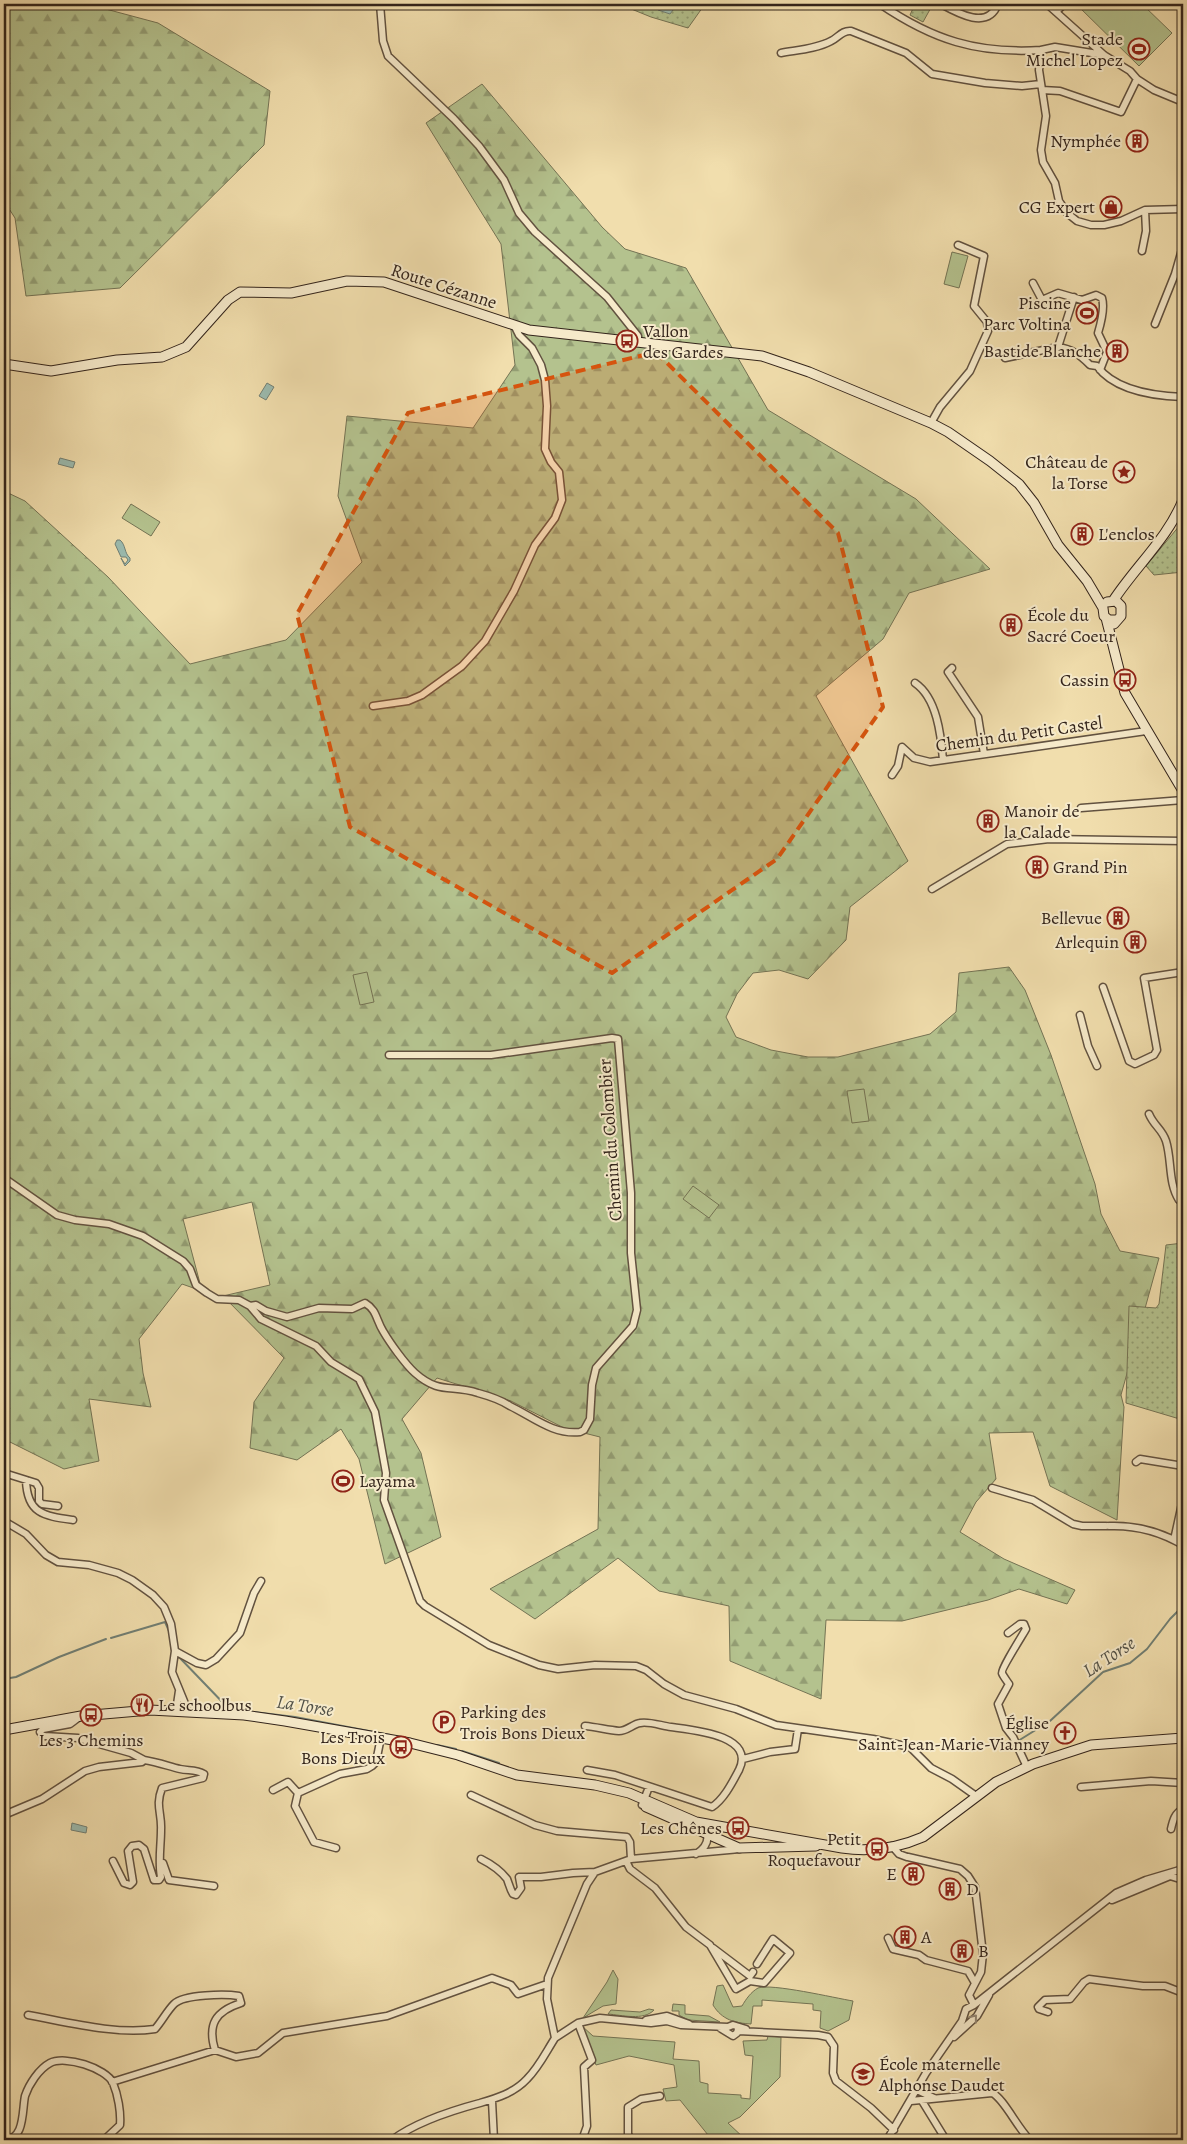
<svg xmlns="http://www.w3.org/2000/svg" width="1187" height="2144" font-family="Alegreya,serif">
<defs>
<pattern id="forest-firs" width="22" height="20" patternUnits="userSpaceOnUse" patternTransform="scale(1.25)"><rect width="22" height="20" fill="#b4c28e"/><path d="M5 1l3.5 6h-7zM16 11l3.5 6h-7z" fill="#939d73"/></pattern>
<pattern id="park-dots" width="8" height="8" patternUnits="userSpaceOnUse" patternTransform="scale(1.25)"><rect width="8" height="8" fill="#b4c28e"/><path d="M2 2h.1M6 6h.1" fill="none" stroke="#939d73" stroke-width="1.8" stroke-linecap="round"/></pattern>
</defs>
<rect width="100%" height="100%" fill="#f1dead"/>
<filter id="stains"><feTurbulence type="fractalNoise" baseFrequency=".004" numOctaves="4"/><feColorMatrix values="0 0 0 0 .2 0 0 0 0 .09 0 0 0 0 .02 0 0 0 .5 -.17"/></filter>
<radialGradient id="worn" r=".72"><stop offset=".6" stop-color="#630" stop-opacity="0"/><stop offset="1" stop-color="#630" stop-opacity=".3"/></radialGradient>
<path fill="url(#forest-firs)" stroke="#747354" d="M 4,4 L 87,4 L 158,23 L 270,91 L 264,145 L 120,288 L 26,296 L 15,218 L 4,201 Z
M 482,84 L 602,227 L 625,249 L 686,268 L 768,410 L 916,499 L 990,569 L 909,593 L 883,639 L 816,696 L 908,861 L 850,907 L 846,940 L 808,979 L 779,970 L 753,973 L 737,994 L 726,1017 L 736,1037 L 771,1050 L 808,1057 L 838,1057 L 930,1034 L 956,1012 L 959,973 L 1009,967 L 1025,990 L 1051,1055 L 1095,1184 L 1101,1214 L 1120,1251 L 1159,1258 L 1121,1395 L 1124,1407 L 1117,1520 L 1050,1486 L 1033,1432 L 989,1433 L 996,1479 L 976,1502 L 960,1532 L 1004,1559 L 1075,1590 L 1067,1604 L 1019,1589 L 988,1600 L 902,1621 L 826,1620 L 821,1699 L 730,1661 L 729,1606 L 659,1591 L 618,1558 L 535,1619 L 490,1589 L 598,1529 L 600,1437 L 564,1428 L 511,1401 L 437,1378 L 402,1419 L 421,1453 L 441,1537 L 385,1564 L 359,1459 L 341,1429 L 297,1460 L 250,1448 L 254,1402 L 284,1358 L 223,1296 L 270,1285 L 252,1202 L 183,1219 L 202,1291 L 182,1284 L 139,1339 L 143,1373 L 151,1407 L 89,1399 L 99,1461 L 64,1469 L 4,1439 L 4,491 L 25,501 L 108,577 L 190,664 L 286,640 L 362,562 L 338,496 L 347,416 L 473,428 L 515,365 L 501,244 L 426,123 Z"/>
<path fill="url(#park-dots)" stroke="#747354" d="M 619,4 L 705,4 L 688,28 L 651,17 Z
M 915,4 L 933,4 L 923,22 L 910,15 Z
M 1183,514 L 1183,572 L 1154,575 L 1146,566 L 1180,525 Z
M 1183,1243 L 1183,1420 L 1126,1403 L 1129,1306 L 1156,1308 L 1159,1304 L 1166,1245 Z"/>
<path fill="#b4c28e" stroke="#747354" d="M 1076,4 L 1142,4 L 1172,33 L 1139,66 Z
M 952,252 L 968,256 L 959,288 L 944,284 Z
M 131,504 L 160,522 L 151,536 L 122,518 Z
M 367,972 L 374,1002 L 360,1005 L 353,975 Z
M 864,1089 L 869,1121 L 852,1123 L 847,1091 Z
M 693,1186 L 719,1205 L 709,1218 L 683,1199 Z
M 613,1970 L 618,1979 L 616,2004 L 603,2006 L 583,2018 L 607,1982 Z
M 723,1985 L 733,2007 L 742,2006 C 746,1999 751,1992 758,1988 C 771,1983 835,1998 853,2001 L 849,2020 L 828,2031 L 820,2028 L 821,2011 L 813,2010 L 813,2004 L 762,2000 L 762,2006 L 753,2006 L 751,2024 C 735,2023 722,2020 713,2005 L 717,1986 Z
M 673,2004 L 685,2005 L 685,2014 L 709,2016 L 720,2022 L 688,2020 L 679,2015 L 679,2011 L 672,2011 Z
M 649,2009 L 654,2010 C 644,2021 621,2015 608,2014 L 611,2010 L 640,2012 Z
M 582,2026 L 593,2036 L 675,2042 L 673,2059 L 699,2061 L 700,2082 L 708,2084 L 708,2093 L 741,2095 L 741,2098 L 750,2099 L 753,2056 L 745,2055 L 743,2041 L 767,2040 L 768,2036 L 781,2037 L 780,2077 L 740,2117 L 728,2123 L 746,2140 L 712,2140 L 680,2100 L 666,2101 L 663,2089 L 677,2087 L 674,2065 L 629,2056 L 596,2065 Z"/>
<path fill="#9bbbaf" stroke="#717f74" d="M 659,4 L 677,4 L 677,5 L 670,14 L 658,10 Z
M 267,383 L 274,387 L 266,400 L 259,396 Z
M 60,458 L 75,462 L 73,468 L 58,464 Z
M 117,540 L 120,540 C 126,545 124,553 130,558 L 130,561 L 125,566 L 121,558 L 125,564 L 128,560 L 126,557 L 121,557 L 115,544 Z
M 72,1823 L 87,1827 L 86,1833 L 71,1830 Z"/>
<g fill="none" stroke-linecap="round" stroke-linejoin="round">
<path stroke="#717f74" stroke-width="2" d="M 111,1638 L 165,1622 L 169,1631
M 171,1643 L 172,1652
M 178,1656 L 230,1710
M 4,1679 L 16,1677 L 59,1657 L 106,1639
M 237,1710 L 295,1717 L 390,1735
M 1018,1741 L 1050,1721 L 1103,1672 L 1130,1663 L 1147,1649 L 1170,1619 L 1183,1606
M 437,1745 L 456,1749
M 462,1751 L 499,1763"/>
<g stroke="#625240" stroke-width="9">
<path id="street" d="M 380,4 L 383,41 L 388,56 L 454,119 L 479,146 L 504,180 L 519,213 L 535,232 L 607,297 L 638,336 L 638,342
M 880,4 C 933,40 977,54 1041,50
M 941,4 C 959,14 988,30 998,4
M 1047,4 L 1104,55 L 1130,71 L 1137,79 L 1154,90 L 1183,102
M 1056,12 L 1064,4
M 781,53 C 797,50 816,49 831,41 C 838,38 842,30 851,31 L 906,53 L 932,74 L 985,83 L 1022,86 L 1041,84
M 1104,55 L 1055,47 L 1041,50 L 1039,70 L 1046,116 L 1041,150 L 1043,162 L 1055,183 L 1059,201 L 1067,213 L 1077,221 L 1091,225 L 1104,225 L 1121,221 L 1145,210 L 1183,209
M 1042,90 L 1060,91 L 1121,112 L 1137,79
M 1142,251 L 1146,231 L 1145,210
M 1033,283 L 1042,300 L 1058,293 L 1082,300 L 1096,295 L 1102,298 C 1105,308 1101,323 1098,333 L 1107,352 L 1100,370
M 1155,324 L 1175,274 L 1183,246
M 1058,347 L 1074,297
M 1005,358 L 1058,347 C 1072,349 1080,355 1090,365 L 1097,366 C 1115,391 1155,396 1183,397
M 931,423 L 940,407 L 970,371 L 988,331 L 987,322 L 974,306 L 984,256 L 958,245
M 952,668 L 948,672 L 978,717 L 984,754
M 915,683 C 937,698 941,735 943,760
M 373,706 L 408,701 L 422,695 L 462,666 L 485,641 L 514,591 L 535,545 L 555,518 L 562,500 L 559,472 L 551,462 L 545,449 L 547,406 L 545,380 L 541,365 L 532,348 L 519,335 L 515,327
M 892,775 L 898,766 L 902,747 L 914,758 L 930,762 L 1146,731
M 1081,808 L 1183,800
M 932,889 L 1007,844 L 1049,839 L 1183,841
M 1103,987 L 1129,1061 L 1135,1064 L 1154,1055 L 1157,1050 L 1144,978 L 1183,972
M 1080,1015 L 1088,1046 L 1097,1066
M 1149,1114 C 1154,1126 1162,1129 1166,1141 C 1172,1160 1168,1183 1179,1200 L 1183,1200
M 4,1178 L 57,1215 L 75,1220 L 109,1224 L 143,1236 L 183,1261 L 190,1269 L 196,1285 L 207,1293 L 217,1299 L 239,1300 L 250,1306 L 261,1319 L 316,1346 L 331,1362 L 359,1379 L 375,1412 L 386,1473 L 384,1500 L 420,1601 L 425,1606 L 489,1645 L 539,1665 L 558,1669 L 595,1665 L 636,1666 L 646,1670 L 664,1684 L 684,1695 L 736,1709 L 776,1725 L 873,1739 L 910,1747 L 931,1768 L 952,1779 L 976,1796
M 250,1306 L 256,1305 L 266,1311 L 287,1317 L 319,1308 L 352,1309 L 365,1303 C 377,1310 376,1320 383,1331 C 390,1343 405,1364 415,1373 C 440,1395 451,1384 478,1393 C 489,1396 501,1400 510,1406 C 533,1417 553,1435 580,1432 L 584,1430 L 590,1419 L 592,1385 L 596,1368 L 633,1326 L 637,1310 L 631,1253 L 631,1193 L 618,1039 L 612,1038 L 491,1055 L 389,1055
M 1136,1462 L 1140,1459 L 1183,1466
M 4,1473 L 36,1483 L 39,1488 L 39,1501 L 42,1504 L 58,1506
M 26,1480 C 27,1514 44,1516 73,1520
M 992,1488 L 1033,1500 L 1073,1524 L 1082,1526 L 1106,1526
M 4,1521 L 26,1534 L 46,1555 L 58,1562 L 89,1565 L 118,1573 L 132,1580 L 153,1595 L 164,1607 L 171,1624 L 175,1651 L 172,1672 L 188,1711
M 1109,1526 C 1135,1525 1161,1532 1183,1545
M 1174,1540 L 1183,1499
M 1008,1633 L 1020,1624 L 1024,1624 L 1026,1629 C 1022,1636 1001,1669 1002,1673 C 1003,1676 1007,1681 1009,1684 L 998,1704 L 1006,1728 L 1013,1737 L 1027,1767
M 175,1651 L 197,1663 L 206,1665 L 216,1659 L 240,1633 L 254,1593 L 261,1581
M 176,1711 L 179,1691
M 585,1726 C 596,1727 608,1730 619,1731 C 627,1731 633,1724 640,1723 C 649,1721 662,1726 671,1727 C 693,1730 756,1735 739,1770 C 732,1783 724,1799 712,1807 L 615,1775 L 587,1770
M 743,1759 L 770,1752 L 795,1749 L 798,1729
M 1081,1787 L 1151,1781 L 1183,1783
M 273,1790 L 288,1782 L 298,1793
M 471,1795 L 535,1825 L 557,1831 L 627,1837 L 630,1842 L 631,1859
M 642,1805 L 649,1787
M 4,1815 L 42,1799 L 85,1771 L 99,1767 L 142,1762 L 144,1760 L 131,1753 L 78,1738 L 44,1736 L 40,1732 L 43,1729 L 70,1724 L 78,1718
M 1171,1829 C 1173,1820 1175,1813 1183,1809
M 892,1846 L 899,1854 L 907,1857
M 336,1848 L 314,1842 L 295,1806 L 298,1793 L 340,1774 L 367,1769 L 372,1766 L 376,1762 L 380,1742
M 696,1854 C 704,1849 709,1843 707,1834
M 908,1857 L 960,1869 L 968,1876 L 975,1887 L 983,1954 L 981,1972 L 969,1995 L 974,2005
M 481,1859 C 491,1864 500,1870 507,1879 C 509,1884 510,1889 513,1894 L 516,1895 L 521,1888 L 519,1877 L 541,1877 L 573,1873 L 595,1872
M 113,1861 L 124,1883 L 130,1885 L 133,1882 L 128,1851 L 132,1846 L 139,1845 L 144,1849 L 154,1880 L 159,1880 L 161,1877 C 158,1861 161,1846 161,1830 C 162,1813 155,1806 162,1788 L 203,1778 L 204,1774 C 196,1769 188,1771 180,1769 C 168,1766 157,1762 144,1760
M 626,1861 L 630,1869 L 655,1888 L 686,1927 L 710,1945 L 736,1989 L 750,1981 L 764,1983 L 790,1953 L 773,1939 L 757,1964
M 163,1863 L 169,1880 L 214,1886
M 1112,1900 L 1170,1876 L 1183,1880
M 888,1938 L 893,1949 L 919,1955 L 926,1960 L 968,1971 L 975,1983
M 713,1948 L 750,1976 L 753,1972
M 1048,2012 L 1039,2009 L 1038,2007 L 1045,2000 L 1070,1999 L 1084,1982 L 1089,1979 L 1143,1986 L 1165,1986 L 1183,1993
M 28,2015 C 67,2022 116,2035 155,2029 C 162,2021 167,2011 174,2004 C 184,1994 226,1994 239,1996 L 241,2003 C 216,2011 207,2024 215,2050 L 236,2057 L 258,2053 L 283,2033 L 387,2016 L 492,1978 L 511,1985 L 518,1994 L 547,1984
M 646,2020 L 667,2016 L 689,2024
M 578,2023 L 592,2060 L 584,2067 L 587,2126 L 582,2140
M 720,2028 L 733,2036 L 737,2033 L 738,2029
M 738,2031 L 818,2035 L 828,2037 L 834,2046 L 833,2073 L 836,2081 L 871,2108 L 894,2130
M 954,2037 L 977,2016 L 989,1995
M 555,2038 L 578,2023 L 600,2018 L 651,2023 L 667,2021 L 681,2025 L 728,2027 L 733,2025 L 746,2029
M 112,2082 L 215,2050
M 917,2090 L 934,2098
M 492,2101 L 494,2140
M 911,2101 L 992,2093 C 1003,2097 1018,2129 1030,2140
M 922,2101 L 946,2140
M 4,2139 C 25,2141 22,2110 25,2096 C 29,2084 39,2069 50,2063 C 65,2055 106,2068 113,2083 C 118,2095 121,2112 120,2125 L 104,2140
M 392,2140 C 416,2122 450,2111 480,2103 C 497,2098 514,2093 527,2079 C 539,2067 546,2052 555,2038 L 547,1999 L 548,1978 L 587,1884 L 595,1872 L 631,1859 L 740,1849
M 631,2140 L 628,2134 L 628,2107 L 641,2099 L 660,2096
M 887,2140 L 926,2073 L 962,2021 L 966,2009 L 974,2005 L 1116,1893 L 1146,1880 L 1183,1869"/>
</g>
<g stroke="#33241b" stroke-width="11">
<path id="secondary" d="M 4,364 L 51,371 L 117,360 L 162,357 L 186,347 L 228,300 L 240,292 L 291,293 L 347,281 L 384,282 L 529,330 L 762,356 L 809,372 L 931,423 L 948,432 L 990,461 L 1019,484 L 1034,503 L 1058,545 L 1087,581 L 1103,608 L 1104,616 L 1109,620 L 1116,620
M 1113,601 C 1135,567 1168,538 1183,500
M 1107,602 L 1116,601 L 1121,606 L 1121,616 L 1114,624
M 1106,618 L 1125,693 L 1183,791
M 4,1730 L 81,1716 L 150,1710 L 244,1715 L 285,1721 L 410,1743 L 458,1755 L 517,1775 L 595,1785 L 629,1793 L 696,1822 L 842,1848 C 869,1852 898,1848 923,1837 L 996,1782 L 1033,1764 L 1091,1745 L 1183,1738
M 646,1807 L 739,1848 L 816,1846"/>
</g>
<use href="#street" stroke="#f6eaca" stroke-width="6"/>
<use href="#secondary" stroke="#f6eaca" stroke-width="9"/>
</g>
<defs><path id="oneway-chevron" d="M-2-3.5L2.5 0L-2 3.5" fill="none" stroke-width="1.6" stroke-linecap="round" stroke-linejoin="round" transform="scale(1.25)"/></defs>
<use stroke="#948772" href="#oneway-chevron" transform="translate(974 2018) rotate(-51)"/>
<path fill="#d6540e" fill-opacity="0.2" stroke="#d6540e" stroke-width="4" stroke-dasharray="10 6" stroke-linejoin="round" d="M 656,352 L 838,533 L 883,707 L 777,859 L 612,973 L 350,827 L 297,614 L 408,413 Z"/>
<defs>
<g id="stadium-ring" transform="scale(1.125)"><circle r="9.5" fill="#f6eaca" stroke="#8f2418" stroke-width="1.5"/><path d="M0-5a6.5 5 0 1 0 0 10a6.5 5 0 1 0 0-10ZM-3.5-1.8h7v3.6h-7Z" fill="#8f2418"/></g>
<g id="building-ring" transform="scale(1.125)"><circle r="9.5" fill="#f6eaca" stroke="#8f2418" stroke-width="1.5"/><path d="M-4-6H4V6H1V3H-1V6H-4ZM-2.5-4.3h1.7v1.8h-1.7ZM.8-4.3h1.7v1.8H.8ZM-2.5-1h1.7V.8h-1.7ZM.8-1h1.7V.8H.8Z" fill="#8f2418"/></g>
<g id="shop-ring" transform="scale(1.125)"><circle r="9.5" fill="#f6eaca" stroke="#8f2418" stroke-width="1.5"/><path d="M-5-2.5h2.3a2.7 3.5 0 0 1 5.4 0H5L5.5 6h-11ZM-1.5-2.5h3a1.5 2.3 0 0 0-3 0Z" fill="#8f2418"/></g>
<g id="bus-ring" transform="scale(1.125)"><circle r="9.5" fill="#f6eaca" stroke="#8f2418" stroke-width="1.5"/><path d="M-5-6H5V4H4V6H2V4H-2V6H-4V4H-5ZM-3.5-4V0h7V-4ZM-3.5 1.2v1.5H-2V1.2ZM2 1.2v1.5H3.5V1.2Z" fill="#8f2418"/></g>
<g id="sight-ring" transform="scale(1.125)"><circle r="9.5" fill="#f6eaca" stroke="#8f2418" stroke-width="1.5"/><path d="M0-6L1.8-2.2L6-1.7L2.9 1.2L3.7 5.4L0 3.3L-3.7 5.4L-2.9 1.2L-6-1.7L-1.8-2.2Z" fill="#8f2418"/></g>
<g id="restaurant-ring" transform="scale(1.125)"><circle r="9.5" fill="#f6eaca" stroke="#8f2418" stroke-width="1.5"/><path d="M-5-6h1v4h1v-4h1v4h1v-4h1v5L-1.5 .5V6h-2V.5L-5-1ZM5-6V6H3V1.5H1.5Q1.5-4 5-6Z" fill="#8f2418"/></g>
<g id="parking-ring" transform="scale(1.125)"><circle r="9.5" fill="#f6eaca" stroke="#8f2418" stroke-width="1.5"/><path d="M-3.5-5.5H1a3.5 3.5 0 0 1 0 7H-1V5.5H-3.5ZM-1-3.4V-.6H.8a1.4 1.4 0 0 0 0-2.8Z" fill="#8f2418"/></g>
<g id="church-ring" transform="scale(1.125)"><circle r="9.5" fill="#f6eaca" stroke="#8f2418" stroke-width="1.5"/><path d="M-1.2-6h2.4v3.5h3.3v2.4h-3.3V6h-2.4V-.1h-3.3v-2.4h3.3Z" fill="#8f2418"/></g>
<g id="school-ring" transform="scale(1.125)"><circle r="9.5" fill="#f6eaca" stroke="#8f2418" stroke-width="1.5"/><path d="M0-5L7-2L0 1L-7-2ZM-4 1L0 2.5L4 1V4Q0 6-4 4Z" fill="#8f2418"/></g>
</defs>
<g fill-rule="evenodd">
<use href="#stadium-ring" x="1139" y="49"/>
<use href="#building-ring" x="1137" y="141"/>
<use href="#shop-ring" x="1111" y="207"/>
<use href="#stadium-ring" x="1087" y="313"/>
<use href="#bus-ring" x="627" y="341"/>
<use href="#building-ring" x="1117" y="351"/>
<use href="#sight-ring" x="1124" y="472"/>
<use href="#building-ring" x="1082" y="534"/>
<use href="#building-ring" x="1011" y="625"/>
<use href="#bus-ring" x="1125" y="680"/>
<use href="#building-ring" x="988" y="821"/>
<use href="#building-ring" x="1037" y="867"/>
<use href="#building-ring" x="1118" y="918"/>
<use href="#building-ring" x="1135" y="942"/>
<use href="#stadium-ring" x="343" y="1481"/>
<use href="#restaurant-ring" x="142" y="1705"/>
<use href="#bus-ring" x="91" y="1715"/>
<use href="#parking-ring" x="444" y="1722"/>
<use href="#church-ring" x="1065" y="1733"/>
<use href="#bus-ring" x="401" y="1747"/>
<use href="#bus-ring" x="738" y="1828"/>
<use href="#bus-ring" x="877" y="1849"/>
<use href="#building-ring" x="913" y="1874"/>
<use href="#building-ring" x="950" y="1889"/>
<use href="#building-ring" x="905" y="1937"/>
<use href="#building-ring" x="962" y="1951"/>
<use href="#school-ring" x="863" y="2074"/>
</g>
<g text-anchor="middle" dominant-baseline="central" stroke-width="4" stroke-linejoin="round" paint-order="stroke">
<g font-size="18" fill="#33241b" stroke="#f6eaca" text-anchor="end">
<text x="1123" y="39">Stade<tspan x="1123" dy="21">Michel Lopez</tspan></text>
<text x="1121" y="141">Nymphée</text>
<text x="1095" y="207">CG Expert</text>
<text x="1071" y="303">Piscine<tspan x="1071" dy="21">Parc Voltina</tspan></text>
<text x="643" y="331" text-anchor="start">Vallon<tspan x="643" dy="21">des Gardes</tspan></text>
<text x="1101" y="351">Bastide Blanche</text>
<text x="1108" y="462">Château de<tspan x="1108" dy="21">la Torse</tspan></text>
<text x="1098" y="534" text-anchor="start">L'enclos</text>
<text x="1027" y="615" text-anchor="start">École du<tspan x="1027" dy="21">Sacré Coeur</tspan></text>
<text x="1109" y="680">Cassin</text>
<text x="1004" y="811" text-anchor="start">Manoir de<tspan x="1004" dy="21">la Calade</tspan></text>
<text x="1053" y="867" text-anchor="start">Grand Pin</text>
<text x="1102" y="918">Bellevue</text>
<text x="1119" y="942">Arlequin</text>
<text x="359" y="1481" text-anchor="start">Layama</text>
<text x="158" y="1705" text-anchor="start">Le schoolbus</text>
<text x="460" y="1712" text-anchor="start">Parking des<tspan x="460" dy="21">Trois Bons Dieux</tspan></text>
<text x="1049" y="1723">Église<tspan x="1049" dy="21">Saint-Jean-Marie-Vianney</tspan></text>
<text x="385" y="1737">Les Trois<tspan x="385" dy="21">Bons Dieux</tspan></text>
<text x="91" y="1740" text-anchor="middle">Les 3 Chemins</text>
<text x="722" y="1828">Les Chênes</text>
<text x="861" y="1839">Petit<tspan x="861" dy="21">Roquefavour</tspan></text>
<text x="897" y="1874">E</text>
<text x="966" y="1889" text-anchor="start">D</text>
<text x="921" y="1937" text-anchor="start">A</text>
<text x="978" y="1951" text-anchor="start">B</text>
<text x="879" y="2064" text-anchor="start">École maternelle<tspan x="879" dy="21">Alphonse Daudet</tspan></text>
</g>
<g font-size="18" fill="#33241b" stroke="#f6eaca">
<text transform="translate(444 286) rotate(18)">Route Cézanne</text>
<text transform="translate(1019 734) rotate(-8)">Chemin du Petit Castel</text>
<text transform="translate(610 1140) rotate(-94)">Chemin du Colombier</text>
</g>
<g font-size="19" font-style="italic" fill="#525147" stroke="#f6eaca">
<text transform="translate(1109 1657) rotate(-33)">La Torse</text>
<text transform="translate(305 1706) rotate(9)">La Torse</text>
</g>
</g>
<rect width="1187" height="2144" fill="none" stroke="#f1dead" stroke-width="20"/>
<rect x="5" y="5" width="1177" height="2134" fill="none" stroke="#33241b" stroke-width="2.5"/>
<rect x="10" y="10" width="1167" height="2124" fill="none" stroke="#33241b"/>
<rect width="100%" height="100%" filter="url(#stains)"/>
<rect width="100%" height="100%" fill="url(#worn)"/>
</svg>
